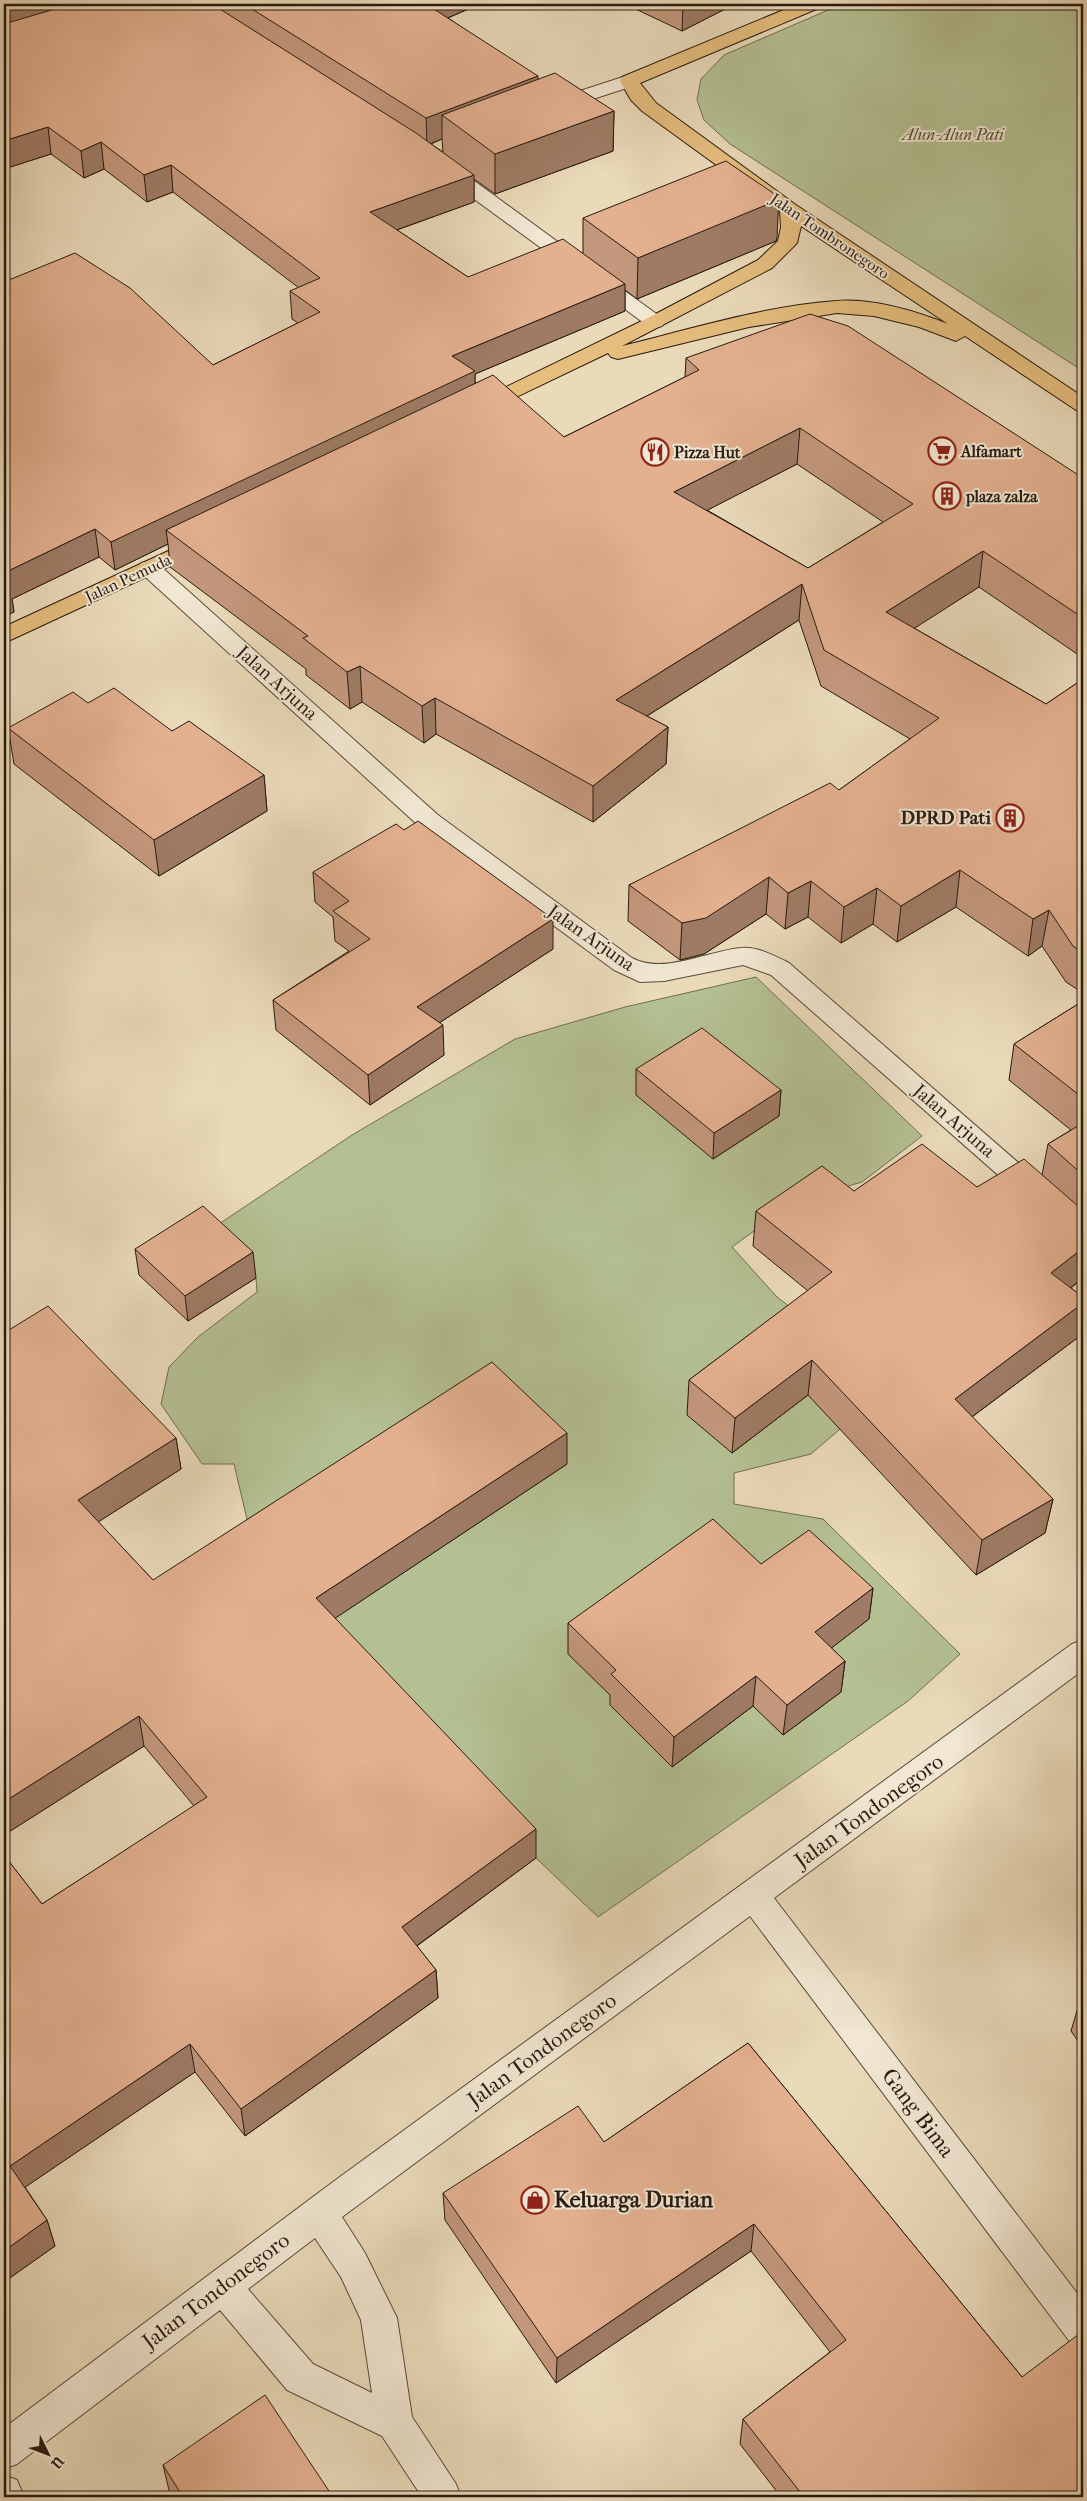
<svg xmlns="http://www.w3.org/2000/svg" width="1087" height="2501" font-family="'IM FELL French Canon',serif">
<rect width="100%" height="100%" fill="#eadaba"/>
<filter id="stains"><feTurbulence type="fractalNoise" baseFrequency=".004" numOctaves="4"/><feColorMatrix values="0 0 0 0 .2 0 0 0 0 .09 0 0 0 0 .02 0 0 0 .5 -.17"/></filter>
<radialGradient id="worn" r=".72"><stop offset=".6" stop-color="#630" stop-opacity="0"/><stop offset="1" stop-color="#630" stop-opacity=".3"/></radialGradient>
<path fill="#b4c092" stroke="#6e6d50" d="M 842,4 L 1083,4 L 1083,371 L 730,144 L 704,120 L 697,100 L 701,79 L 724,55 Z
M 756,977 L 922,1136 L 862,1182 L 794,1202 L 732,1247 L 776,1296 L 890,1386 L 811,1454 L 734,1473 L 734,1504 L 823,1519 L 960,1654 L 908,1701 L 598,1917 L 536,1858 L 318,1629 L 566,1464 L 254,1549 L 234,1464 L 202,1464 L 161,1404 L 169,1367 L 198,1337 L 257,1292 L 256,1278 L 207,1232 L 352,1135 L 515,1039 L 625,1007 Z"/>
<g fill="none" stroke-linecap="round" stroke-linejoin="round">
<g stroke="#594a3a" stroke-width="2">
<path id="minor" d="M 629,75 L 636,77 L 638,81 L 636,85 L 553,112 L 546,110 L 544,106 L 546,102 Z
M 444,162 L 451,164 L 662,318 L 665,322 L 662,326 L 655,328 L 648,326 L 437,172 L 434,168 L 437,164 Z
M 149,561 L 157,563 L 438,815 L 632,958 C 664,975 707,951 741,948 C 757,946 775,956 789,963 L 1083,1219 L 1083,1244 L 1073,1241 L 771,975 L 743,965 L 664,981 L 640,982 L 614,970 L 420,827 L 141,573 L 138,568 L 141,563 Z
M 1083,1640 L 1083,1670 L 774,1898 L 1083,2301 L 1083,2348 L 1070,2342 L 750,1916 L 342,2217 L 365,2253 L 397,2318 L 412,2417 L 456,2484 L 461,2497 L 422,2497 L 382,2436 L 287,2390 L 220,2310 L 17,2464 L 4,2469 L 4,2428 L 337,2179 L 1072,1644 ZM 315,2238 L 341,2277 L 361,2320 L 372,2393 L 313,2364 L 248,2289 Z
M 4,2475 L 17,2480 L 24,2497 L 4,2497 Z"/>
</g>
<g stroke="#291a0f" stroke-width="2">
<path id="major" d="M 798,4 L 822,4 L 819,8 L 640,83 L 656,103 L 796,205 L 1083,397 L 1083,412 L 1076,410 L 965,336 L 956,341 L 919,327 L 874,316 L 837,313 L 749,327 L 618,359 L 611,357 L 608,353 L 485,412 L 478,414 L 471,412 L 468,408 L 471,404 L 648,318 L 758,260 L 778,241 L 781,227 L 780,211 L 642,111 L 631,100 L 620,81 L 622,77 ZM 801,226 L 948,324 C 915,311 872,298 836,301 C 765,306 691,329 622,346 L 772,268 L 797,243 Z
M 203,535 L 211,537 L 214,542 L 211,547 L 4,643 L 4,627 Z"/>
</g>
<use href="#minor" fill="#f1e7d2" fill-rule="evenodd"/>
<use href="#major" fill="#e5bd7d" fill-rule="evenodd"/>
</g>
<path fill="#c3977c" stroke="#291a0f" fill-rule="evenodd" d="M 4,4 L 480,4 L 448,18 L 538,79 L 614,111 L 613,151 L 495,194 L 474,179 L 474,202 L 397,230 L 468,277 L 583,253 L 583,218 L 777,238 L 776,241 L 637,299 L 625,290 L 625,311 L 475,374 L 475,383 L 564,437 L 685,377 L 686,358 L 1083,478 L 1083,658 L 979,587 L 914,628 L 1046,704 L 1083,679 L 1083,993 L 1066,982 L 1042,946 L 1028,956 L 956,907 L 897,942 L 873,924 L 841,943 L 808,917 L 785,929 L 766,914 L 704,954 L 680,960 L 628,921 L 629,885 L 839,790 L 910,739 L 821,686 L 799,620 L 647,716 L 668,727 L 666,764 L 593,822 L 436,734 L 424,743 L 362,702 L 350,709 L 306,675 L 306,669 L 170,567 L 168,544 L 115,570 L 99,557 L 12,599 L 14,612 L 4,616 L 4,282 L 213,365 L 298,323 L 292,319 L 290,291 L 299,288 L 173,192 L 147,202 L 104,169 L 84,178 L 51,154 L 4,169 ZM 442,139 L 443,152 L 431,144 ZM 797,464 L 883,522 L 808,568 L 707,510 Z
M 625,4 L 735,4 L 682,31 Z
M 88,703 L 172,731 L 264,775 L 267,811 L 159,876 L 14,764 L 8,728 Z
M 313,872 L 553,949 L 439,1023 L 444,1055 L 370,1105 L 276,1030 L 273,1000 L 349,951 L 335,941 L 333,917 L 315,902 Z
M 1083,1001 L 1083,1278 L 1071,1288 L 1083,1297 L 1083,1318 L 1080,1336 L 972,1417 L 1053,1499 L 1045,1533 L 976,1575 L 808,1395 L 732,1453 L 687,1415 L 689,1380 L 808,1291 L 753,1246 L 756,1211 L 854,1191 L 977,1187 L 1042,1175 L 1048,1144 L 1071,1130 L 1009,1080 L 1014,1044 Z
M 636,1069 L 781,1090 L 779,1116 L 713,1159 L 636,1095 Z
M 135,1249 L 256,1278 L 188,1321 L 139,1275 Z
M 4,1333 L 176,1438 L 181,1469 L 98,1522 L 153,1580 L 567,1464 L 335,1618 L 536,1858 L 417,1946 L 436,1970 L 438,1998 L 245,2136 L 195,2072 L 25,2187 L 47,2220 L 55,2246 L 4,2282 L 4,1855 L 42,1904 L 194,1806 L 144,1746 L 4,1835 Z
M 761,1564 L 873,1588 L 869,1619 L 831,1648 L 845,1661 L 841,1692 L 783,1735 L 753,1706 L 672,1767 L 610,1705 L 610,1695 L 568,1654 L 568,1623 Z
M 1083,1999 L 1083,2048 L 1071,2031 L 1080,2001 Z
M 748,2043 L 1022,2377 L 1083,2497 L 781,2497 L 740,2444 L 743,2419 L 830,2352 L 751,2251 L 556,2383 L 445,2220 L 443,2193 L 604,2142 Z
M 163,2465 L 333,2497 L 174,2497 L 169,2490 Z"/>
<path fill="#9f7b65" stroke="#291a0f" d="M 23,4 L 96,4 L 4,37 L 4,9 Z
M 423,4 L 480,4 L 424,28 Z
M 685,4 L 735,4 L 682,31 L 683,5 Z
M 538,76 L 538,102 L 442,115 L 442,139 L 427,145 L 426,118 Z
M 614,111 L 613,151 L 495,194 L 495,154 Z
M 48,127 L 51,154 L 4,169 L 4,141 Z
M 101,142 L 104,169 L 84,178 L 81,151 Z
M 171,165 L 173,192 L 147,202 L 144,175 Z
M 474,175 L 474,202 L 371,239 L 370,212 Z
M 779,197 L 777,238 L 776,241 L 637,299 L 638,258 Z
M 625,284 L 625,311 L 475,374 L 475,399 L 166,530 L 168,544 L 115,570 L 111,542 L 452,356 Z
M 800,428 L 797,464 L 673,528 L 674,492 Z
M 95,529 L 99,557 L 12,599 L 14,612 L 4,616 L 4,573 Z
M 983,551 L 979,587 L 882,649 L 886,612 Z
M 802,584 L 799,620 L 615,736 L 616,700 Z
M 360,666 L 362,702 L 350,709 L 347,672 Z
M 435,698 L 436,734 L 424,743 L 422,706 Z
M 668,727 L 666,764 L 593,822 L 593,786 Z
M 264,775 L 267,811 L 159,876 L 154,840 Z
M 960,870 L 956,907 L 897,942 L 901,906 Z
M 769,877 L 766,914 L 704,954 L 680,960 L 682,923 Z
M 811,881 L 808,917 L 785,929 L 788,893 Z
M 877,888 L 873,924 L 841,943 L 844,907 Z
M 1049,910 L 1042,946 L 1028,956 L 1033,919 Z
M 553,919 L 553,949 L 419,1036 L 417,1007 Z
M 443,1025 L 444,1055 L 370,1105 L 368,1075 Z
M 781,1090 L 779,1116 L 713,1159 L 714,1133 Z
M 1083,1248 L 1083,1278 L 1044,1308 L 1051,1273 Z
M 253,1252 L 256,1278 L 188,1321 L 185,1296 Z
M 1083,1303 L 1083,1318 L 1080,1336 L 949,1434 L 955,1399 Z
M 812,1360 L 808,1395 L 732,1453 L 735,1418 Z
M 567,1433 L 567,1464 L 319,1629 L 316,1598 Z
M 176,1438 L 181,1469 L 84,1531 L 78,1500 Z
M 1053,1499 L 1045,1533 L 976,1575 L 982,1540 Z
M 873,1588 L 869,1619 L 812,1663 L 815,1632 Z
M 845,1661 L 841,1692 L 783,1735 L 787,1705 Z
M 756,1676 L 753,1706 L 672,1767 L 674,1737 Z
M 139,1716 L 144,1746 L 4,1835 L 4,1802 Z
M 536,1829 L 536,1858 L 404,1955 L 402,1927 Z
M 436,1970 L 438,1998 L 245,2136 L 241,2109 Z
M 190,2044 L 195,2072 L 18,2192 L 10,2166 Z
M 47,2220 L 55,2246 L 4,2282 L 4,2251 Z
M 754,2224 L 751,2251 L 556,2383 L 557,2358 Z"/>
<path fill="#e3b090" stroke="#291a0f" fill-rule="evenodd" d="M 4,4 L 23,4 L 4,9 Z
M 72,4 L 212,4 L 416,133 L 474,175 L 370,212 L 468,277 L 563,239 L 625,284 L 452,356 L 475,371 L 111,542 L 95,529 L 4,573 L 4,282 L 75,253 L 130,288 L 213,365 L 320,312 L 290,291 L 320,278 L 171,165 L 144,175 L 101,142 L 81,151 L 48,127 L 4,141 L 4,24 Z
M 244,4 L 426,4 L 538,76 L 426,118 Z
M 555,73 L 614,111 L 495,154 L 442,115 Z
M 726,161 L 779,197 L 778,200 L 638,258 L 583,218 Z
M 810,314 L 848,326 L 1083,478 L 1083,618 L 983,551 L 886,612 L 1046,704 L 1083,679 L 1083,953 L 1073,946 L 1049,910 L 1033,919 L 960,870 L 901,906 L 877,888 L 844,907 L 811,881 L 788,893 L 769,877 L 706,918 L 682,923 L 629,885 L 830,783 L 839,790 L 939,718 L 824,650 L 802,584 L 616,700 L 668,727 L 593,786 L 435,698 L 422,706 L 360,666 L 347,672 L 303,638 L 308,636 L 166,530 L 493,375 L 564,437 L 699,370 L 686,358 ZM 800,428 L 913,504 L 808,568 L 674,492 Z
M 4,579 L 9,584 L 4,586 Z
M 114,688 L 172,731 L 189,721 L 264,775 L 154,840 L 8,728 L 73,692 L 88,703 Z
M 418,821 L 553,919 L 417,1007 L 443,1025 L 368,1075 L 273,1000 L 370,939 L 333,911 L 349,901 L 313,872 L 396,824 L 404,830 Z
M 1083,1001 L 1083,1098 L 1014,1044 Z
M 702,1028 L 781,1090 L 714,1133 L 636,1069 Z
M 1083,1123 L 1083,1175 L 1048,1144 Z
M 922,1144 L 977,1187 L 1024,1159 L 1079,1207 L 1083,1208 L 1083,1248 L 1051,1273 L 1083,1297 L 1083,1303 L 955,1399 L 1053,1499 L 982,1540 L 812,1360 L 735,1418 L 689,1380 L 832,1272 L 756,1211 L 822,1166 L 854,1191 Z
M 203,1206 L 253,1252 L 185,1296 L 135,1249 Z
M 48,1306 L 176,1438 L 78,1500 L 153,1580 L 492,1362 L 567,1433 L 316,1598 L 536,1829 L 402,1927 L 436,1970 L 241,2109 L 190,2044 L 10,2166 L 47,2220 L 4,2251 L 4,1855 L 42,1904 L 207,1797 L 139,1716 L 4,1802 L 4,1333 Z
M 713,1519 L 761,1564 L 809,1530 L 873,1588 L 815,1632 L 845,1661 L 787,1705 L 756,1676 L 674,1737 L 611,1674 L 616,1670 L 568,1623 Z
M 1083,1999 L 1083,2006 L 1080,2001 Z
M 748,2043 L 1022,2377 L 1083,2331 L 1083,2497 L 804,2497 L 743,2419 L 846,2340 L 754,2224 L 557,2358 L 443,2193 L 578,2106 L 604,2142 Z
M 265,2395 L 333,2497 L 183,2497 L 163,2465 Z"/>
<defs>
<g id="supermarket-ring" transform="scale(1.4375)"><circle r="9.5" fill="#f1e7d2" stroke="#8f2418" stroke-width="1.5"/><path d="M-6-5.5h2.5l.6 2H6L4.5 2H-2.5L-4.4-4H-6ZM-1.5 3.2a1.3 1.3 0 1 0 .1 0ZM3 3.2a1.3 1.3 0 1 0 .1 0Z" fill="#8f2418"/></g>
<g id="restaurant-ring" transform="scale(1.4375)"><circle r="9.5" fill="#f1e7d2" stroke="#8f2418" stroke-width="1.5"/><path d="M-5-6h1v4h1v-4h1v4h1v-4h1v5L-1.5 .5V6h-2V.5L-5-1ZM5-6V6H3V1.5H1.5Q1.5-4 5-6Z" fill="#8f2418"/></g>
<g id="building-ring" transform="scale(1.4375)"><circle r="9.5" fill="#f1e7d2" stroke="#8f2418" stroke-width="1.5"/><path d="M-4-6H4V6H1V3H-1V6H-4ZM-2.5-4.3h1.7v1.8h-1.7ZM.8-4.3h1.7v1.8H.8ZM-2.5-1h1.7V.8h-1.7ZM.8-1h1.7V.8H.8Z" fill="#8f2418"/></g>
<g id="shop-ring" transform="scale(1.4375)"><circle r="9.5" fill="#f1e7d2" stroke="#8f2418" stroke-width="1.5"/><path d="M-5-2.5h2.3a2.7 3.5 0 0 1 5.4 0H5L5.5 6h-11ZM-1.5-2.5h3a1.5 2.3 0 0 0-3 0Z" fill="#8f2418"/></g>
</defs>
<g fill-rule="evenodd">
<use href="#supermarket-ring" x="942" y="451"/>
<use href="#restaurant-ring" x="655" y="452"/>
<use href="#building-ring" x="947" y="496"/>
<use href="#building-ring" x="1010" y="818"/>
<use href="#shop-ring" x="535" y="2200"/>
</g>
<g text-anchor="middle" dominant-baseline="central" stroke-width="4" stroke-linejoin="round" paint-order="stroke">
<g font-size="16" font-style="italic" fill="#534c36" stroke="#f1e7d2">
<text x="953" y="134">Alun-Alun Pati</text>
</g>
<g font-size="16" fill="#291a0f" stroke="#f1e7d2">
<text transform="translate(830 236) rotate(34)">Jalan Tombronegoro</text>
<text transform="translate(128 578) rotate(-25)">Jalan Pemuda</text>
</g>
<g font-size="16" font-weight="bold" fill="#291a0f" stroke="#f1e7d2" text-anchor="start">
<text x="961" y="451">Alfamart</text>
<text x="674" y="452">Pizza Hut</text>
<text x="966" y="496">plaza zalza</text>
</g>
<g font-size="19" fill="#291a0f" stroke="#f1e7d2">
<text transform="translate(277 683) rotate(42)">Jalan Arjuna</text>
<text transform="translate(591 938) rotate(35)">Jalan Arjuna</text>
<text transform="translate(954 1121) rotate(41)">Jalan Arjuna</text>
</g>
<g font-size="19" font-weight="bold" fill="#291a0f" stroke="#f1e7d2" text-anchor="end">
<text x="991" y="818">DPRD Pati</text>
</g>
<g font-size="22" fill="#291a0f" stroke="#f1e7d2">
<text transform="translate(869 1811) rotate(-36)">Jalan Tondonegoro</text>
<text transform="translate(542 2050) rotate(-36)">Jalan Tondonegoro</text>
<text transform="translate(918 2113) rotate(53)">Gang Bima</text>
<text transform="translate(216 2291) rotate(-37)">Jalan Tondonegoro</text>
</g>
<g font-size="22" font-weight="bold" fill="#291a0f" stroke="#f1e7d2" text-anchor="start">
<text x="554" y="2200">Keluarga Durian</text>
</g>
</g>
<rect width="1087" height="2501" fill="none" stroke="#eadaba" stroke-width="20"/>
<rect x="5" y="5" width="1077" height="2491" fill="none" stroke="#291a0f" stroke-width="2.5"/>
<rect x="10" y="10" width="1067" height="2481" fill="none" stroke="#291a0f"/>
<g transform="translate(48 2454) rotate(132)" stroke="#f1e7d2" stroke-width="4" paint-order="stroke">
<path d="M0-4L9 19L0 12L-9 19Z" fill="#291a0f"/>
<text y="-8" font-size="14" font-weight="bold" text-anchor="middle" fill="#291a0f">U</text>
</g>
<rect width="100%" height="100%" filter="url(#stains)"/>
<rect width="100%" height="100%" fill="url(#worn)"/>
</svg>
